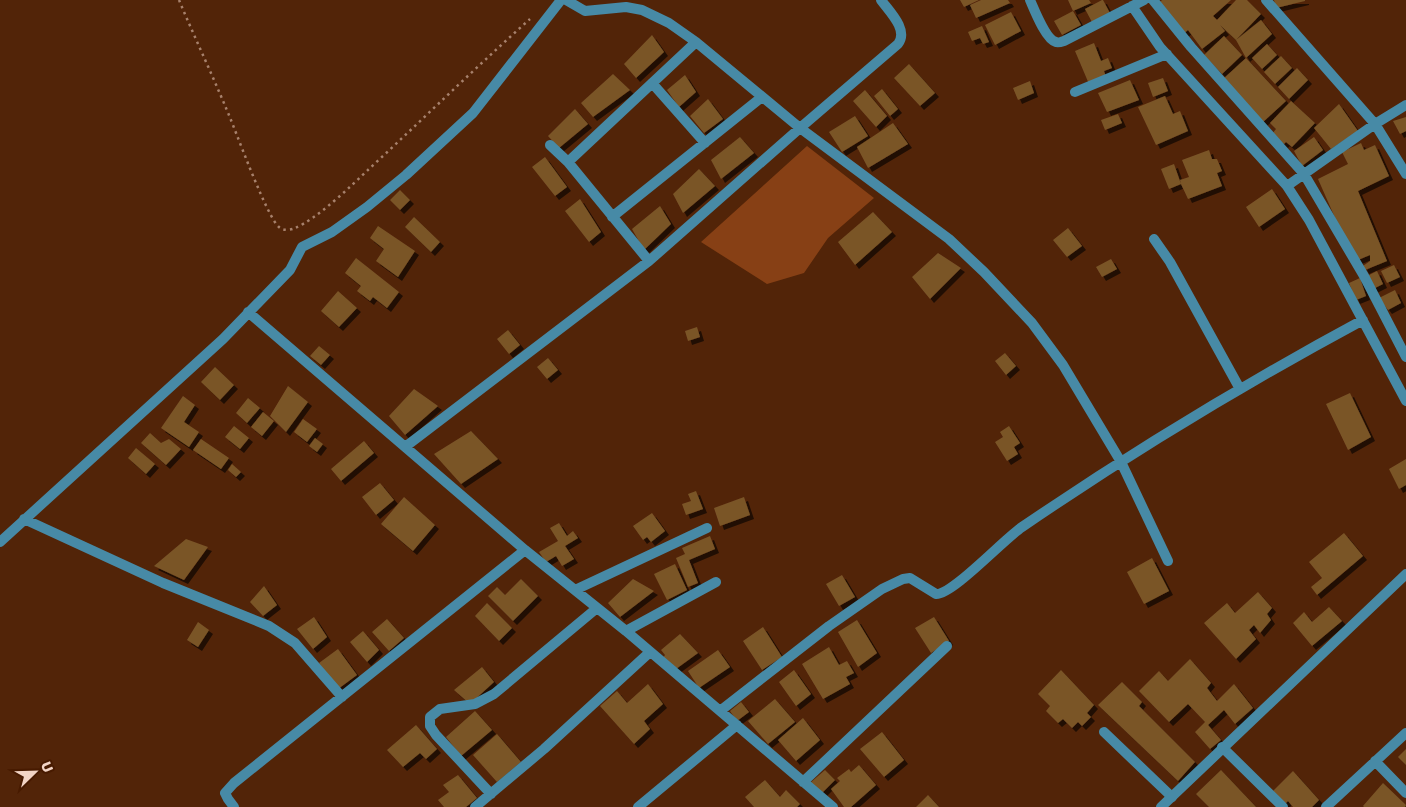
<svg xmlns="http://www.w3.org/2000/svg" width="1406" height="807" font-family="Rubik,sans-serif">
<defs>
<filter id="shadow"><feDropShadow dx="4" dy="4" stdDeviation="0" flood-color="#0009"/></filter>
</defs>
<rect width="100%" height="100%" fill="#522408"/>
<path fill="#874015" d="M 807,146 L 874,198 L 828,238 L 804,273 L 767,284 L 701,242 Z"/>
<path fill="#7a5428" filter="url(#shadow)" d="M 960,0 L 979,0 L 964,7 Z
M 981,0 L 1008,0 L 1010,3 L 976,18 L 970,5 Z
M 1068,0 L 1089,0 L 1091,3 L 1073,11 Z
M 1102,0 L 1103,0 L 1111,15 L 1093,24 L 1085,9 Z
M 1162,0 L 1231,0 L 1213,16 L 1217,20 L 1236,0 L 1247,0 L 1261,14 L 1236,40 L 1261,20 L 1272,34 L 1246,58 L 1236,40 L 1220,25 L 1225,31 L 1202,49 L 1188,30 L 1182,35 L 1160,2 Z
M 1274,0 L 1305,0 L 1305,1 L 1276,8 Z
M 1073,11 L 1081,25 L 1062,35 L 1054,21 Z
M 1011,12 L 1021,31 L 995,45 L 985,25 Z
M 982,26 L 989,42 L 983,44 L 980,38 L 972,41 L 968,32 Z
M 652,35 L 664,52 L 636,78 L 624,64 Z
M 1224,36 L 1242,55 L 1222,74 L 1204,55 Z
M 1094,43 L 1101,61 L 1108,58 L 1112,68 L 1104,71 L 1106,77 L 1089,84 L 1075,51 Z
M 1267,44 L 1277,55 L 1262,69 L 1252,58 Z
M 1281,56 L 1292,68 L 1275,84 L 1264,72 Z
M 1246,58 L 1286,101 L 1262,123 L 1222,80 Z
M 909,64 L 935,93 L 920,106 L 894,78 Z
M 1297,68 L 1308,80 L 1289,99 L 1278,87 Z
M 613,74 L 630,90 L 593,117 L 581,103 Z
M 685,75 L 696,92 L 679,107 L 667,90 Z
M 1163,78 L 1168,91 L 1153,97 L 1148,83 Z
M 1130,80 L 1139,100 L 1107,112 L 1098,93 Z
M 1030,81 L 1034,93 L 1018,100 L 1013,88 Z
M 882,89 L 898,109 L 890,116 L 874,96 Z
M 865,90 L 887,116 L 876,127 L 853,101 Z
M 1165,96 L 1173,114 L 1180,111 L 1188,131 L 1156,145 L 1138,107 Z
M 708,99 L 723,119 L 704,133 L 690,116 Z
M 1291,101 L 1315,123 L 1292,147 L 1286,142 L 1284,144 L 1272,134 L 1276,129 L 1270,123 Z
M 1339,104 L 1358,131 L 1331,149 L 1314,128 Z
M 575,109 L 588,124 L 559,148 L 548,136 Z
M 1118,114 L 1122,123 L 1105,130 L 1101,120 Z
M 855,116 L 868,136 L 842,152 L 829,132 Z
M 1406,117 L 1406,131 L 1400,134 L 1393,121 Z
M 893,123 L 908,144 L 868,168 L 857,147 Z
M 740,137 L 754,153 L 721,179 L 711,160 Z
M 1314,137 L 1323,150 L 1302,166 L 1294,151 Z
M 1361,143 L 1364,150 L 1375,145 L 1389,176 L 1358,191 L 1387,261 L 1365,270 L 1363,266 L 1370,261 L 1370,255 L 1358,260 L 1347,245 L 1318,179 L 1348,164 L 1342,152 Z
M 1209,150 L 1212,159 L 1217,159 L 1222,171 L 1217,173 L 1222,186 L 1188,199 L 1181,184 L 1180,180 L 1189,177 L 1182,160 Z
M 545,157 L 567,187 L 555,196 L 532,167 Z
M 1174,164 L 1181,184 L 1169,189 L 1161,169 Z
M 699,169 L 715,186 L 683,213 L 673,194 Z
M 1272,189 L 1285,209 L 1259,227 L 1246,207 Z
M 400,190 L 410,200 L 400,210 L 390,200 Z
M 580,199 L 601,232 L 589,242 L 565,211 Z
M 660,206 L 671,224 L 644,250 L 632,229 Z
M 873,212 L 892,232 L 855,265 L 838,242 Z
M 414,217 L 440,242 L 431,252 L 405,227 Z
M 378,226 L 415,251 L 398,277 L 376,261 L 384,249 L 370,238 Z
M 1068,228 L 1082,246 L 1067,257 L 1053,240 Z
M 938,253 L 961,268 L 930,299 L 912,277 Z
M 356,258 L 399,292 L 387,308 L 373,297 L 370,301 L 357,291 L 361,286 L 345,273 Z
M 1111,259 L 1117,269 L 1102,277 L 1096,267 Z
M 1394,265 L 1400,277 L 1387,283 L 1381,271 Z
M 1377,271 L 1383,284 L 1373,289 L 1367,276 Z
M 1360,278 L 1366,296 L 1356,300 L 1349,283 Z
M 1395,290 L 1401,303 L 1388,310 L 1379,298 Z
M 338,291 L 357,308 L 339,327 L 321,311 Z
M 697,327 L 700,337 L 688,341 L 685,331 Z
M 508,330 L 520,345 L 509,354 L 497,339 Z
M 319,346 L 330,355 L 321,365 L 310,356 Z
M 1005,353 L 1016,366 L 1006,375 L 995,361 Z
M 548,358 L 558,370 L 547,379 L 537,367 Z
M 215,367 L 234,385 L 220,400 L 201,382 Z
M 288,386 L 308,402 L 286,432 L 270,416 Z
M 414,389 L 438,406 L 405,435 L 389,416 Z
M 1350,393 L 1371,437 L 1348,450 L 1326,404 Z
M 183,396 L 195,405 L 184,422 L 199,432 L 189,447 L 161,428 Z
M 248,398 L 260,408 L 247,423 L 236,413 Z
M 263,412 L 274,421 L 262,436 L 251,427 Z
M 303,419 L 317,429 L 307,442 L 294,432 Z
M 234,426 L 249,438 L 240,449 L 225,437 Z
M 1009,426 L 1020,443 L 1014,447 L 1018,454 L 1007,461 L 995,442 L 1003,437 L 1000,432 Z
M 471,431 L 498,459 L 461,484 L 434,454 Z
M 150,433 L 161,443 L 169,439 L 181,449 L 166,465 L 141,443 Z
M 315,438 L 323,444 L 317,452 L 309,446 Z
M 201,439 L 229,458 L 221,469 L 193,450 Z
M 364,441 L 374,453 L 341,481 L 331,469 Z
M 136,448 L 155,464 L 146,474 L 128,458 Z
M 1406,459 L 1406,485 L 1399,489 L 1389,469 Z
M 232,464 L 241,472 L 236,477 L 228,470 Z
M 380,483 L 394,500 L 376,515 L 362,497 Z
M 696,491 L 703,509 L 686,515 L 682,504 L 691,501 L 688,494 Z
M 404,497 L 435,525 L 413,551 L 381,524 Z
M 744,497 L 750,515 L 720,526 L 714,508 Z
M 652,513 L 665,531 L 651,542 L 647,537 L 643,540 L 633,526 Z
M 559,523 L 567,536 L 573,531 L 578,538 L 565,546 L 574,559 L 562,566 L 556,556 L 546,562 L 539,552 L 558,541 L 550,528 Z
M 1344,533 L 1363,556 L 1317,595 L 1311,587 L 1322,578 L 1309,562 Z
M 710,536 L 715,549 L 689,560 L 698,583 L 688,587 L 676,558 L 685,554 L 682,548 Z
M 186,539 L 208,547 L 184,580 L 154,566 Z
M 1152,558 L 1169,591 L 1144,604 L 1127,572 Z
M 675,564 L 687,590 L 667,600 L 654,574 Z
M 842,575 L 855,597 L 839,606 L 826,584 Z
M 521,579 L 538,596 L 513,621 L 488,596 L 497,587 L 505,595 Z
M 633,579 L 654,591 L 620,617 L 608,603 Z
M 264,586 L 277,605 L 263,616 L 250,602 Z
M 1258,592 L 1272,608 L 1267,614 L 1271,620 L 1260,633 L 1254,625 L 1249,630 L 1256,639 L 1236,659 L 1204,623 L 1227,603 L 1235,613 Z
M 487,603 L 512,628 L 499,641 L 475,616 Z
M 1329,607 L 1342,621 L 1312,646 L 1293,623 L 1304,612 L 1312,622 Z
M 314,617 L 327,637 L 313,649 L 297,629 Z
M 934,617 L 949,641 L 931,653 L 915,628 Z
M 387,619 L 404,638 L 389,651 L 372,632 Z
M 857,620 L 877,653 L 858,667 L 838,632 Z
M 198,622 L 209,630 L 198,647 L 187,640 Z
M 763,627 L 782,657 L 762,670 L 743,641 Z
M 363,631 L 379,650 L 367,662 L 350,642 Z
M 680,634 L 698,653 L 676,669 L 663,658 L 665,655 L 661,650 Z
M 829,647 L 839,665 L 847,661 L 854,673 L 846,677 L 850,684 L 823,699 L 802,664 Z
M 338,649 L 357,675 L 338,689 L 319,663 Z
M 718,650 L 730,667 L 699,688 L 688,671 Z
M 1190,659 L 1211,683 L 1207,688 L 1217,701 L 1234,684 L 1253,708 L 1235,724 L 1224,710 L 1208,725 L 1221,740 L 1210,749 L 1195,732 L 1205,722 L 1188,704 L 1169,722 L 1139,691 L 1159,671 L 1168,681 Z
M 482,667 L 494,682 L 470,704 L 454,690 Z
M 794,670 L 811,694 L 796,706 L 779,682 Z
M 1061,670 L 1094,705 L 1087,713 L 1091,717 L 1082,726 L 1078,722 L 1072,728 L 1063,719 L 1058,723 L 1046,711 L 1050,706 L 1038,694 Z
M 1122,682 L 1142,702 L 1139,706 L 1195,762 L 1178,781 L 1098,705 Z
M 648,684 L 663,704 L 644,721 L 650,729 L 634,744 L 600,706 L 617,691 L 627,703 Z
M 775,699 L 795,722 L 768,744 L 748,721 Z
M 741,702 L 749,712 L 737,721 L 730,711 Z
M 475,711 L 492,730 L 461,756 L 446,737 Z
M 803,718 L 820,740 L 796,761 L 778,740 Z
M 416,725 L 437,749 L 426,759 L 420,753 L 403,767 L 387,750 Z
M 882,732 L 904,760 L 884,777 L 860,749 Z
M 497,734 L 521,762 L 497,782 L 473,755 Z
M 1406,749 L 1406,765 L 1398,757 Z
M 859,765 L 876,785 L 851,807 L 844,807 L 831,789 L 840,781 L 837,778 L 849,769 L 851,772 Z
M 825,770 L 835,780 L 821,794 L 810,783 Z
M 1221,770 L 1256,807 L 1209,807 L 1196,794 Z
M 1293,771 L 1319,800 L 1312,807 L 1293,807 L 1288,801 L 1285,804 L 1273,791 Z
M 458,775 L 477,798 L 466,807 L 444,807 L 438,800 L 449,792 L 443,785 Z
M 765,780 L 780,797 L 786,790 L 800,804 L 797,807 L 754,807 L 745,797 Z
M 1383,783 L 1406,805 L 1405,807 L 1364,807 L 1363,806 Z
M 928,795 L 939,807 L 916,807 Z"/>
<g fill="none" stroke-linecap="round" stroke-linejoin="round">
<path stroke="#a7816c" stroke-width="2.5" stroke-dasharray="2.5 4" stroke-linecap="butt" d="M 179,0 C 194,36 211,72 226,108 C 235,128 267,219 280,228 C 284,231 291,230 295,228 C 317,219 351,186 369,169 C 423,119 475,68 530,19"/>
<path stroke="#478aa6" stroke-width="10" d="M 566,0 L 585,11 L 626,7 L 642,10 L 669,23 L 696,42 L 800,128 L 949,239 L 984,272 L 1032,323 L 1063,365 L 1121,462 L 1168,561
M 1030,0 C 1034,9 1046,40 1056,42 C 1058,43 1061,42 1064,41 L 1144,0
M 1153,0 L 1191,47 L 1304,174 L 1364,276 L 1406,357
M 1266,0 L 1375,124 L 1406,174
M 1132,6 L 1160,47 L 1287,186 L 1309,220 L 1406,401
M 652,83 L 705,143
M 1075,92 L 1167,54
M 550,145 L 568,162 L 649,261
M 568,162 L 696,42
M 1287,186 L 1375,124 L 1406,105
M 612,217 L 762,97
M 1154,239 L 1170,262 L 1240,389
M 248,312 L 525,550 L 626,631 L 833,807
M 405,447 L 649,261 L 800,128 L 898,44 C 909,30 889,11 881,0
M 24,519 L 163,583 L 269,626 L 295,643 L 342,697
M 0,542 L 223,339 L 290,270 L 302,247 L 332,232 L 367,207 L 406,175 L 473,113 L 561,0
M 575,590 L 707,528
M 626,631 L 716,582
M 720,711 L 829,626 L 882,589 L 903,579 L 910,578 L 936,594 C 952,595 1004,539 1022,527 C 1132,452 1246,383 1363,320
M 1104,732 L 1172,797
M 1222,747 L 1283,807
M 1375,761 L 1406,793
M 803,782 L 947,646
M 491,794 L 436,735 L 430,726 L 430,717 L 440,709 L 475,704 L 494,694 L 597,608
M 234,807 L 228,799 L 225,793 L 234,783 L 525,550
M 475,807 L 544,749 L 650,652
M 638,807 L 737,725
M 1326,807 L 1406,733"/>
<path stroke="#478aa6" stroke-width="10" d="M 1161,807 L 1406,574"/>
</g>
<g transform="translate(35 772) rotate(67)" stroke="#471a00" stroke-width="4" paint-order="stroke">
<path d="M0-4L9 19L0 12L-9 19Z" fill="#f2d4c5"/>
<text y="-8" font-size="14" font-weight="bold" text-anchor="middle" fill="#f2d4c5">U</text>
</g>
</svg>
